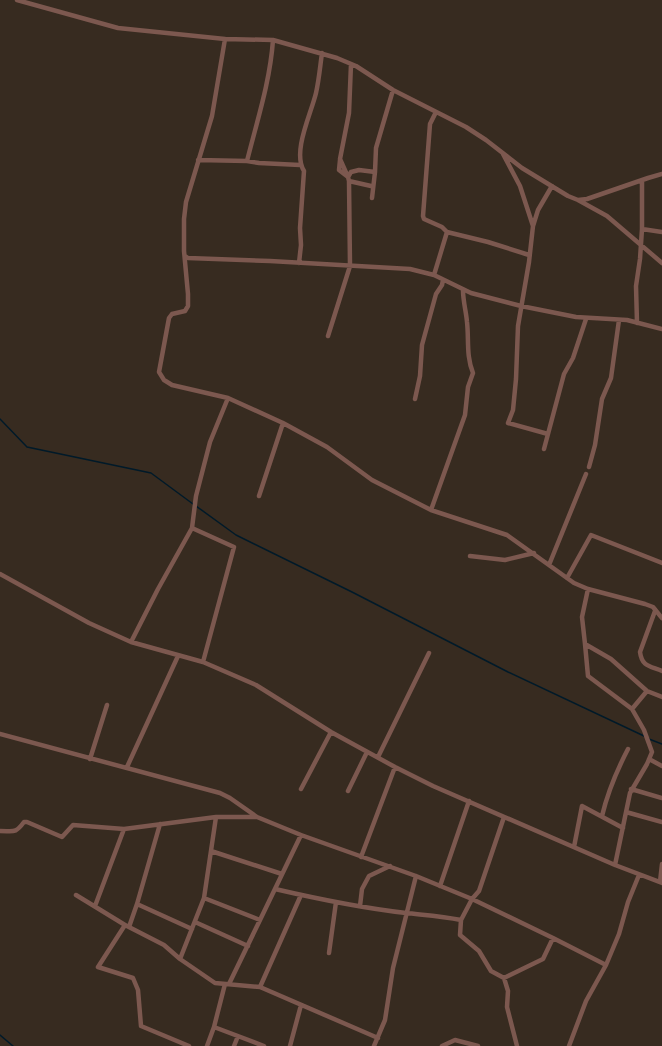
<svg xmlns="http://www.w3.org/2000/svg" width="662" height="1046" font-family="'PT Sans Narrow',sans-serif">
<rect width="100%" height="100%" fill="#372b20"/>
<g fill="none" stroke-linecap="round" stroke-linejoin="round">
<path stroke="#001a29" stroke-width="1.5" d="M 0,419 L 27,447 L 151,473 L 193,504
M 196,506 L 236,535 L 352,592 L 508,672 L 644,736
M 649,739 L 662,744
M 0,1035 L 13,1046"/>
<path stroke="#7c584f" stroke-width="4.5" d="M 17,0 L 118,28 L 225,39 L 273,40 L 337,58 L 356,66 L 393,90 L 466,127 L 486,140 L 522,168 L 568,196 L 578,200 L 587,199 L 648,178 L 662,174
M 225,39 L 212,116 L 186,202 L 184,219 L 184,251 L 188,294 L 188,306 L 185,311 L 172,314 L 169,318 L 159,372 L 164,380 L 172,385 L 228,398 L 283,423 L 327,447 L 372,480 L 431,510 L 507,535 L 574,583 L 588,589 L 645,604 L 653,607 L 662,618
M 503,154 L 520,186 L 533,226
M 198,160 L 247,161 L 259,163 L 300,165
M 340,160 L 339,170 L 348,177 L 351,172 L 359,170 L 375,172 L 376,148 L 393,90
M 247,161 C 257,121 270,82 273,40
M 349,181 L 371,186
M 372,198 L 375,172
M 578,200 L 607,216 L 662,263
M 642,229 L 662,232
M 447,232 L 488,242 L 529,255
M 185,256 L 188,258 L 270,261 L 410,269 L 434,275 L 471,293 L 521,306 L 576,317 L 627,320 L 662,329
M 299,263 L 301,245 L 300,228 L 304,171 C 292,152 311,114 316,93 C 319,80 320,67 322,53
M 434,275 L 447,232 L 442,227 L 424,219 L 423,216 L 430,124 L 436,112
M 637,323 L 636,286 L 640,259 L 642,229 L 642,180
M 328,336 L 350,266 L 349,181 L 348,177 L 340,159 L 349,113 L 351,64
M 415,399 L 420,376 L 422,345 L 436,294 L 442,285 L 443,280
M 548,434 L 508,423 L 513,410 L 516,379 L 518,326 L 529,262 L 533,226 L 538,210 L 552,186
M 544,449 L 564,374 L 573,358 L 586,319
M 589,467 L 595,445 L 602,399 L 611,378 L 619,320
M 259,496 L 283,423
M 431,510 L 465,415 L 468,387 L 473,373 C 466,356 469,339 467,322 C 466,311 463,301 463,290
M 470,556 L 505,560 L 534,553
M 549,565 L 586,474
M 0,574 L 89,623 L 131,642 L 203,662 L 256,685 L 331,732 L 395,767 L 433,786 L 615,865 L 662,883
M 567,578 L 591,535 L 662,563
M 588,589 L 582,617 L 585,644 L 611,659 L 647,691 L 662,697
M 655,611 L 640,652 C 642,667 650,666 662,671
M 131,642 L 158,589 L 192,528
M 585,644 L 588,676 L 632,709 L 644,730 L 652,752 L 647,764 L 630,793 L 615,865
M 203,662 L 234,547 L 192,528 L 196,496 L 210,442 L 228,398
M 632,709 L 647,691
M 0,734 L 220,793 L 230,798 L 257,817
M 378,757 L 429,653
M 90,759 L 107,705
M 649,759 L 662,766
M 127,767 L 178,656
M 301,789 L 331,732
M 631,789 L 662,798
M 348,791 L 367,752
M 626,812 L 662,822
M 602,816 C 608,791 616,772 628,749
M 160,824 L 137,904 L 192,929
M 0,831 C 14,831 15,834 24,822 L 27,822 L 62,837 L 73,825 L 124,829 L 216,817 L 257,817 L 301,835 L 416,876 L 472,899 L 553,938 L 606,965
M 574,847 L 582,806 L 623,828
M 211,851 L 282,874
M 361,857 L 395,767
M 660,882 L 662,864
M 440,886 L 469,801
M 275,889 C 318,899 362,908 406,913 C 424,915 442,916 461,920 L 472,899 L 479,891 L 504,817
M 76,895 L 125,925 L 164,945 L 180,959 L 215,983 L 260,987 L 378,1038
M 204,898 L 216,817
M 95,906 L 124,829
M 360,906 L 362,889 L 369,876 L 390,866
M 461,920 L 460,935 L 479,951 L 491,971 L 504,978
M 195,922 L 248,946
M 125,925 L 98,967 L 133,978 L 138,990 L 141,1026 L 189,1046
M 129,927 L 137,904
M 329,953 L 336,902
M 180,959 L 204,898 L 260,920 L 301,835
M 229,984 L 260,920
M 260,987 L 301,895
M 214,1027 L 264,1046
M 207,1046 L 214,1027 L 225,984
M 234,1046 L 238,1036
M 290,1046 L 301,1005
M 374,1046 L 385,1020 L 393,968 L 416,876
M 442,1046 L 455,1040 L 478,1046
M 517,1046 L 507,1007 L 508,991 L 504,978 L 543,959 L 553,938
M 569,1046 L 586,1001 L 606,965 L 619,934 L 628,902 L 639,875"/>
</g>
</svg>
